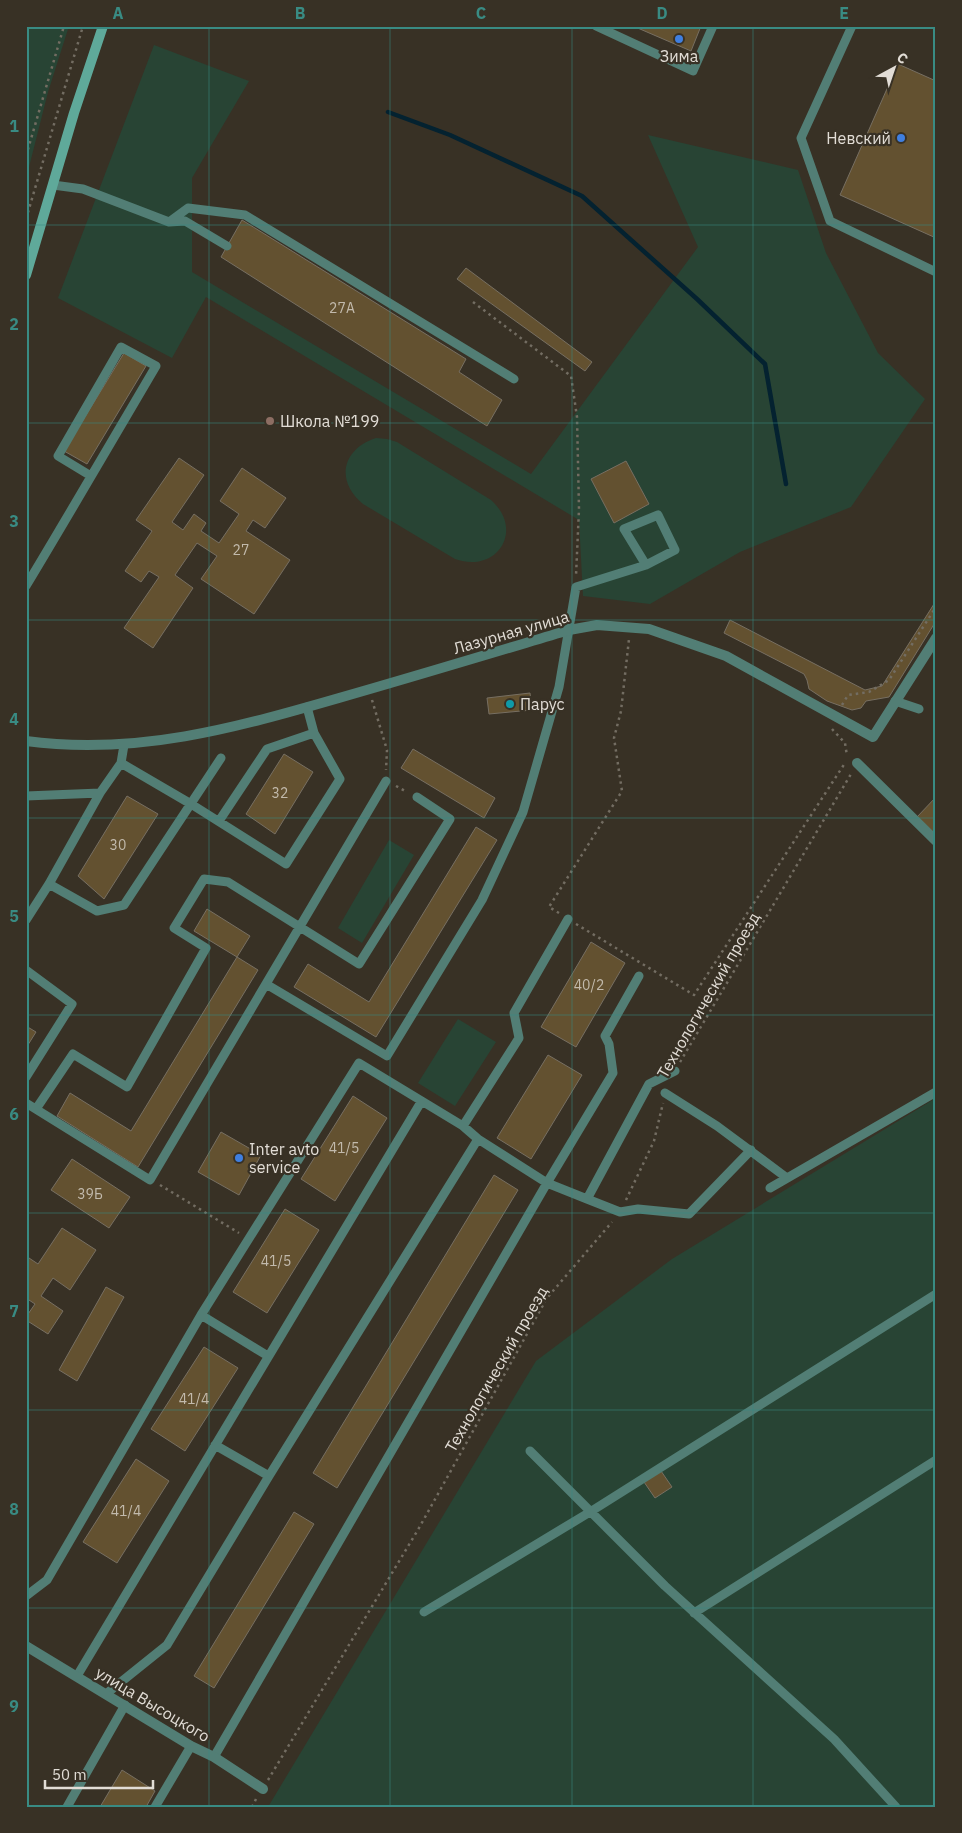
<svg xmlns="http://www.w3.org/2000/svg" width="962" height="1833" font-family="'IBM Plex Sans',sans-serif">
<rect width="100%" height="100%" fill="#383125"/>
<path fill="#284434" d="M 26,26 L 69,26 L 48,92 L 26,179 Z
M 154,45 L 249,81 L 192,178 L 192,272 L 531,474 L 698,247 L 648,135 L 798,170 L 826,253 L 878,353 L 925,399 L 851,507 L 740,552 L 650,604 L 583,596 L 579,520 L 206,297 L 172,358 L 58,298 Z
M 376,438 L 387,439 L 397,442 L 491,500 C 525,530 497,574 455,559 L 363,504 C 335,481 342,449 376,438 Z
M 389,840 L 414,855 L 362,943 L 338,928 Z
M 458,1019 L 496,1042 L 455,1106 L 418,1083 Z
M 936,1098 L 936,1807 L 268,1807 L 536,1361 L 672,1259 Z"/>
<g fill="none" stroke-linecap="round" stroke-linejoin="round">
<path stroke="#042230" stroke-width="4.5" d="M 388,112 L 450,135 L 582,196 L 697,299 L 765,364 L 786,484"/>
</g>
<path fill="#635130" stroke="#776f62" d="M 633,26 L 701,26 L 691,51 Z
M 898,64 L 936,81 L 936,238 L 840,195 Z
M 242,220 L 466,359 L 459,372 L 502,400 L 487,426 L 221,257 Z
M 466,268 L 592,362 L 585,371 L 457,279 Z
M 124,353 L 146,366 L 87,464 L 64,451 Z
M 179,458 L 204,475 L 172,522 L 183,530 L 194,514 L 206,523 L 201,531 L 219,543 L 239,514 L 220,501 L 242,468 L 286,498 L 265,528 L 253,520 L 246,531 L 290,560 L 254,614 L 201,579 L 217,556 L 197,543 L 175,575 L 193,588 L 153,648 L 124,628 L 159,577 L 149,571 L 141,582 L 125,571 L 152,531 L 136,520 Z
M 626,461 L 649,504 L 614,523 L 591,479 Z
M 934,604 L 936,605 L 936,621 L 889,697 L 866,701 L 861,708 L 852,710 L 827,701 L 809,689 L 807,680 L 804,674 L 724,633 L 730,620 L 865,690 L 882,686 Z
M 530,693 L 532,710 L 489,714 L 487,698 Z
M 413,749 L 495,798 L 484,818 L 401,768 Z
M 284,754 L 313,772 L 275,834 L 246,814 Z
M 127,796 L 158,814 L 104,899 L 78,876 Z
M 936,797 L 936,835 L 917,817 Z
M 476,827 L 497,840 L 376,1037 L 294,987 L 308,964 L 369,1002 Z
M 207,909 L 250,936 L 237,957 L 194,931 Z
M 591,942 L 625,963 L 576,1047 L 541,1027 Z
M 237,957 L 258,970 L 138,1167 L 57,1116 L 70,1093 L 131,1131 Z
M 26,1026 L 36,1032 L 26,1048 Z
M 548,1055 L 582,1075 L 531,1159 L 497,1138 Z
M 353,1096 L 387,1118 L 335,1201 L 301,1179 Z
M 221,1132 L 261,1155 L 239,1195 L 198,1172 Z
M 72,1159 L 130,1197 L 109,1228 L 51,1190 Z
M 494,1175 L 518,1190 L 337,1488 L 313,1473 Z
M 285,1209 L 319,1230 L 267,1313 L 233,1292 Z
M 62,1228 L 96,1250 L 70,1290 L 53,1278 L 41,1296 L 63,1311 L 48,1334 L 26,1320 L 26,1317 L 35,1304 L 26,1298 L 26,1256 L 38,1264 Z
M 106,1287 L 124,1297 L 77,1381 L 59,1370 Z
M 204,1347 L 238,1368 L 185,1451 L 151,1429 Z
M 136,1459 L 169,1481 L 117,1563 L 83,1542 Z
M 661,1471 L 672,1487 L 655,1498 L 644,1482 Z
M 294,1512 L 314,1524 L 214,1688 L 194,1676 Z
M 122,1770 L 155,1791 L 146,1807 L 100,1807 Z"/>
<g fill="none" stroke-linecap="round" stroke-linejoin="round">
<path stroke="#736d62" stroke-width="2.5" stroke-dasharray="2.5 4" stroke-linecap="butt" d="M 26,156 L 64,26
M 26,219 L 83,26
M 473,302 L 571,376 L 577,417 L 579,509 L 576,576
M 372,700 L 387,750 L 386,770
M 842,705 L 848,695 L 869,692 L 889,680 L 936,607
M 832,729 L 845,743 L 847,756
M 396,786 L 407,792
M 559,913 L 549,907 L 622,791 L 614,738 L 621,711 L 629,639
M 576,924 L 694,995 L 845,763
M 680,1062 L 851,774
M 160,1185 L 239,1233
M 626,1200 L 654,1141 L 663,1103
M 268,1780 L 419,1528 L 547,1298 L 612,1222
M 252,1807 L 256,1799"/>
<path stroke="#527e75" stroke-width="9" d="M 596,26 L 693,71 L 713,26
M 852,26 L 801,138 L 830,221 L 936,272
M 53,185 L 83,189 L 169,222 L 185,221 L 227,246
M 169,222 L 188,208 L 245,215 L 514,379
M 26,586 C 70,513 113,439 156,366 L 121,347 L 58,456 L 91,476
M 895,701 L 919,709
M 121,763 L 191,804 L 286,864 L 340,779 L 314,733 L 307,707
M 26,796 L 100,793
M 219,821 L 267,749 L 314,733
M 49,884 L 97,911 L 124,905 L 221,758
M 26,920 L 49,884 L 100,793 L 121,763 L 124,745
M 26,970 L 72,1004 L 26,1077
M 266,984 L 387,1056 L 482,900 L 523,812 L 559,687 L 576,587 L 646,565 L 675,550 L 658,515 L 624,529 L 646,565
M 665,1093 L 717,1126 L 787,1178
M 26,1103 L 150,1180 L 386,781
M 36,1109 L 73,1054 L 127,1087 L 206,948 L 174,928 L 204,879 L 228,882 L 359,964 L 450,819 L 417,797
M 463,1126 L 519,1038 L 514,1013 L 568,919
M 770,1188 L 936,1092
M 587,1199 L 649,1084 L 675,1071
M 201,1315 L 268,1356
M 215,1445 L 269,1476
M 530,1451 L 665,1586 L 834,1739 L 896,1807
M 26,1596 L 47,1580 L 201,1315 L 359,1063 L 463,1126 L 478,1139 L 547,1183 L 587,1199 L 620,1212 L 638,1209 L 689,1214 L 751,1150
M 424,1612 L 590,1512 L 936,1294
M 694,1613 L 936,1460
M 77,1676 L 421,1102
M 106,1694 L 167,1645 L 269,1476 L 478,1139
M 214,1757 L 547,1183 L 613,1073 L 609,1044 L 605,1036 L 639,976
M 67,1807 L 125,1705
M 155,1807 L 191,1746"/>
<path stroke="#527e75" stroke-width="10" d="M 26,741 C 136,756 235,728 339,698 C 416,676 492,653 569,630 L 597,625 L 649,629 L 726,656 L 873,737 L 936,638
M 857,763 L 936,841
M 26,1646 L 191,1746 L 214,1757 L 263,1789"/>
<path stroke="#5fa99a" stroke-width="10" d="M 26,275 L 74,113 L 103,26"/>
</g>
<path fill="none" stroke="#398b83" stroke-width="1" stroke-opacity="0.55" d="M 209,26 L 209,1807M 390,26 L 390,1807M 572,26 L 572,1807M 753,26 L 753,1807M 26,225 L 936,225M 26,423 L 936,423M 26,620 L 936,620M 26,818 L 936,818M 26,1015 L 936,1015M 26,1213 L 936,1213M 26,1410 L 936,1410M 26,1608 L 936,1608"/>
<g fill="#3f7fe0" stroke="#383125" stroke-width="2">
<circle cx="679" cy="39" r="5"/>
<circle cx="901" cy="138" r="5"/>
<circle cx="239" cy="1158" r="5"/>
</g>
<circle fill="#8d6e63" stroke="#383125" stroke-width="2" cx="270" cy="421" r="5"/>
<circle fill="#0f9aa8" stroke="#383125" stroke-width="2" cx="510" cy="704" r="5"/>
<g text-anchor="middle" dominant-baseline="central" stroke-width="4.5" stroke-linejoin="round" paint-order="stroke">
<g font-size="14" fill="#c2baac">
<text x="342" y="308">27А</text>
<text x="241" y="550">27</text>
<text x="280" y="793">32</text>
<text x="118" y="845">30</text>
<text x="589" y="985">40/2</text>
<text x="344" y="1148">41/5</text>
<text x="90" y="1194">39Б</text>
<text x="276" y="1261">41/5</text>
<text x="194" y="1399">41/4</text>
<text x="126" y="1511">41/4</text>
</g>
<g font-size="16" fill="#e2ddd6" stroke="#383125" text-anchor="start">
<text x="679" y="56" text-anchor="middle">Зима</text>
<text x="891" y="138" text-anchor="end">Невский</text>
<text x="280" y="421">Школа №199</text>
<text x="520" y="704">Парус</text>
<text x="249" y="1149">Inter avto<tspan x="249" dy="18">service</tspan></text>
</g>
<g font-size="16" fill="#e2ddd6" stroke="#383125">
<text transform="translate(511 632) rotate(-16)">Лазурная улица</text>
<text transform="translate(708 995) rotate(-60)">Технологический проезд</text>
<text transform="translate(496 1369) rotate(-60)">Технологический проезд</text>
<text transform="translate(153 1704) rotate(31)">улица Высоцкого</text>
</g>
</g>
<rect width="962" height="1833" fill="none" stroke="#383125" stroke-width="55"/>
<g transform="translate(894 68) rotate(40)" stroke="#383125" stroke-width="4" paint-order="stroke">
<path d="M0-4L9 19L0 12L-9 19Z" fill="#e2ddd6"/>
<text y="-8" font-size="14" font-weight="bold" text-anchor="middle" fill="#e2ddd6">С</text>
</g>
<path d="M45 1780v8h108v-8" fill="none" stroke="#e2ddd6" stroke-width="2.5"/>
<text x="52" y="1780" font-size="15" fill="#e2ddd6" stroke="#383125" stroke-width="4" paint-order="stroke">50 m</text>
<rect x="28" y="28" width="906" height="1778" fill="none" stroke="#398b83" stroke-width="2"/>
<g font-size="16" text-anchor="middle" font-weight="bold" fill="#398b83">
<text x="118" y="19">A</text>
<text x="300" y="19">B</text>
<text x="481" y="19">C</text>
<text x="662" y="19">D</text>
<text x="844" y="19">E</text>
<text x="14" y="132">1</text>
<text x="14" y="330">2</text>
<text x="14" y="527">3</text>
<text x="14" y="725">4</text>
<text x="14" y="922">5</text>
<text x="14" y="1120">6</text>
<text x="14" y="1317">7</text>
<text x="14" y="1515">8</text>
<text x="14" y="1712">9</text>
</g>
</svg>
